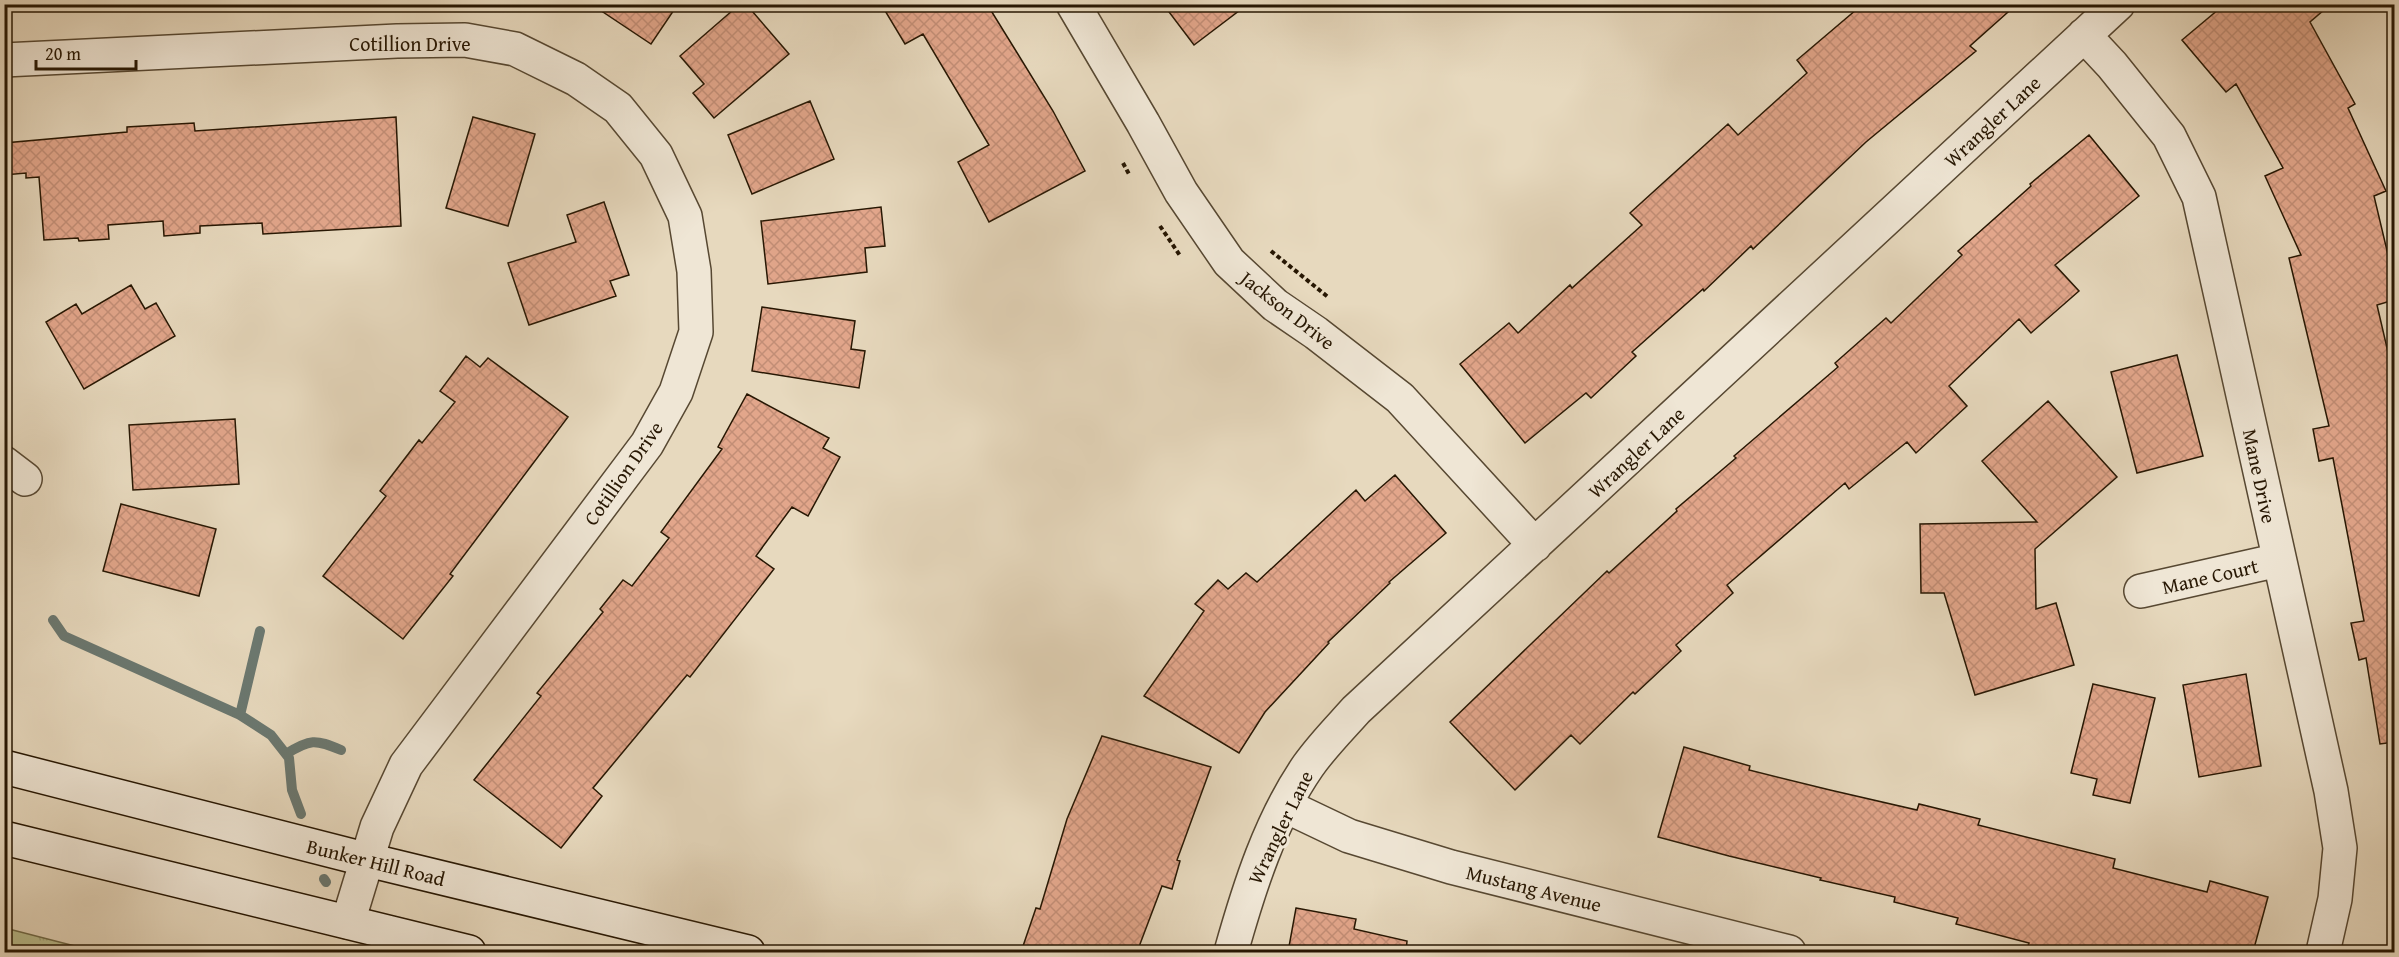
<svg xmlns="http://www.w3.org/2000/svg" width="2399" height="957" font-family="'Gentium Book Plus',serif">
<defs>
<pattern id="grass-tufts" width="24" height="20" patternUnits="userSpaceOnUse" patternTransform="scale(1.5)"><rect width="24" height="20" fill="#babe8e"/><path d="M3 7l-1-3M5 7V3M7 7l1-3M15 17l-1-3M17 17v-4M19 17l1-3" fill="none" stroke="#a0a379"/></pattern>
<pattern id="building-cross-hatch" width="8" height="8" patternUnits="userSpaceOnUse" patternTransform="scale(1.5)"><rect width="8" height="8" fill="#e2a68b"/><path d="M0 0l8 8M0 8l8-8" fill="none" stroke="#c28e76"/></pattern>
</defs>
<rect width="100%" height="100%" fill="#e7d9be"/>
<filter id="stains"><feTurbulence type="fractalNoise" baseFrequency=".00333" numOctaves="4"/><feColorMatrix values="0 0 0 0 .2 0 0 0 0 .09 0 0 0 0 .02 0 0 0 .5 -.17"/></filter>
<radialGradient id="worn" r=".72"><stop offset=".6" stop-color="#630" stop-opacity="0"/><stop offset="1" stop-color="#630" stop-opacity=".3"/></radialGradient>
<path fill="url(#grass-tufts)" stroke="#706a48" stroke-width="1.5" d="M 4,928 L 5,928 L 98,952 L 5,952 Z"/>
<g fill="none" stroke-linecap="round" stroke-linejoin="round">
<path stroke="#6b7870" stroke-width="10" d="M 53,620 L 64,636 L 240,715 L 271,735 L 289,758 L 292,790 L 301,814
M 240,715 L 260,631
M 286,754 C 310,739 315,739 341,750
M 324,879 L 326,882"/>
</g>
<path fill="url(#building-cross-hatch)" stroke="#271703" stroke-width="1.5" d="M 591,4 L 678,4 L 651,44 Z
M 740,4 L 746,4 L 789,54 L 714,118 L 693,93 L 704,84 L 680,56 Z
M 881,4 L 987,4 L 1053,111 L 1085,171 L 989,222 L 958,162 L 989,145 L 923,34 L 905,44 Z
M 1163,4 L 1248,4 L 1194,45 Z
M 1863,4 L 2017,4 L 1970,46 L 1976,51 L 1866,142 L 1753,249 L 1751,246 L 1704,291 L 1703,289 L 1632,352 L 1636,356 L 1591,398 L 1586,393 L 1525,443 L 1460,364 L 1509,323 L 1518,333 L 1570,285 L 1572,288 L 1642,225 L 1630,213 L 1728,124 L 1738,135 L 1807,73 L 1797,60 Z
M 2225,4 L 2331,4 L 2310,22 L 2355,104 L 2348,108 L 2386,191 L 2374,196 L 2389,259 L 2394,257 L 2394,300 L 2377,305 L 2394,378 L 2394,742 L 2380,744 L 2366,658 L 2359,660 L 2351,623 L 2364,621 L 2333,458 L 2319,461 L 2313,429 L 2329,426 L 2289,258 L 2301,255 L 2265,176 L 2283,168 L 2236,84 L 2226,92 L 2182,40 Z
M 810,101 L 834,159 L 752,194 L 728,135 Z
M 396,117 L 401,226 L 263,234 L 262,223 L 200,226 L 200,233 L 164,236 L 163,221 L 108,225 L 109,239 L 79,241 L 78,238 L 44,240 L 39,177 L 26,178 L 26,173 L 4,175 L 4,143 L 127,132 L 127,127 L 194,123 L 195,131 Z
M 473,117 L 535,134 L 508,226 L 446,208 Z
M 2089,135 L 2139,196 L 2055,265 L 2079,291 L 2031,333 L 2019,319 L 1949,386 L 1967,406 L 1916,453 L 1907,442 L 1849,489 L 1845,483 L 1727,585 L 1733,593 L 1676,645 L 1681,651 L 1635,694 L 1633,692 L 1580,744 L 1571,735 L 1515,790 L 1450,722 L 1607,571 L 1609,573 L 1677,511 L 1676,509 L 1736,458 L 1734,456 L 1838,367 L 1835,363 L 1886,318 L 1891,323 L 1962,255 L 1958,251 L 2031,186 L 2030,184 Z
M 604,202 L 629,275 L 610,281 L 616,296 L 529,325 L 508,263 L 576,242 L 567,215 Z
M 881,207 L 885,246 L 865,248 L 867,272 L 768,284 L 761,221 Z
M 131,285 L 145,309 L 156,303 L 175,336 L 84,389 L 46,322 L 76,304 L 82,314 Z
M 762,307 L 855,321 L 851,349 L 865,351 L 859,388 L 752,371 Z
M 2177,355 L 2203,456 L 2137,473 L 2111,372 Z
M 466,356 L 480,367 L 488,358 L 568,417 L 450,574 L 453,576 L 403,639 L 323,576 L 386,496 L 380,491 L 419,440 L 422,443 L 455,402 L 440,391 Z
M 747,394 L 829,438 L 823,448 L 840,457 L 808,516 L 792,507 L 756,556 L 774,569 L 690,677 L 687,675 L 593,788 L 602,796 L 561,848 L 474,780 L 541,696 L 537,693 L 603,612 L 600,609 L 623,580 L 632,586 L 669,538 L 661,532 L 722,449 L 718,447 Z
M 2048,401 L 2117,477 L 2035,549 L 2036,609 L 2056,603 L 2074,665 L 1975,695 L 1944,593 L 1921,593 L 1920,524 L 2037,522 L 1982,461 Z
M 235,419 L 239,484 L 133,490 L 129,425 Z
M 1395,475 L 1446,533 L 1389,582 L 1390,583 L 1328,642 L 1329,643 L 1265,712 L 1239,753 L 1144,696 L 1204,611 L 1195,604 L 1218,580 L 1228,589 L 1246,573 L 1257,582 L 1356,490 L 1365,501 Z
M 121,504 L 216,529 L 199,596 L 103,571 Z
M 2246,674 L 2261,766 L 2199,777 L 2183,685 Z
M 2093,684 L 2155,698 L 2130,803 L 2093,795 L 2097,779 L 2071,773 Z
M 1102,736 L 1211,767 L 1177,860 L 1180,861 L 1172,889 L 1162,886 L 1137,952 L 1021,952 L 1036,908 L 1040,909 L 1067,819 Z
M 1684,747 L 1750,766 L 1749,770 L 1830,790 L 1917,810 L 1919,804 L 1980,819 L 1978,825 L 2115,859 L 2113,868 L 2207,892 L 2210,881 L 2268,897 L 2253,952 L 2044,952 L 2027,949 L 2029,943 L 1956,924 L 1958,918 L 1894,902 L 1895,897 L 1820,880 L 1821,878 L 1729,856 L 1658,837 Z
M 1296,908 L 1356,919 L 1354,929 L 1407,941 L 1406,952 L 1288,952 Z"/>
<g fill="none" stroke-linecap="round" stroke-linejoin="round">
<g stroke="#574832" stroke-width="36">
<path id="minor" d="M 1073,4 L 1143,123 L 1181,192 L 1229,262 L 1275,305 L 1316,333 L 1400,398 L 1535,545
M 2084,35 L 2112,65 L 2169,136 L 2199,197 L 2331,791 L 2340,848 L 2335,899 L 2323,952
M 4,60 L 397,41 L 465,40 L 515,49 L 576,79 L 618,108 L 656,155 L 685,216 L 694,271 L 696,332 L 676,392 L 647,444 L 406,765 L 377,827 L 348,922
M 4,463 L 25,479
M 2141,591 L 2279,560
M 1286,806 L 1349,836 L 1451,867 L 1789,952
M 1231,952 C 1249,888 1270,821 1308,766 C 1322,746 1340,728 1356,710 L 2118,4"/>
</g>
<g stroke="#271703" stroke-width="36">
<path id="secondary" d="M 4,767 L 368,860 L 748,952
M 4,838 L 469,952"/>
</g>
<path stroke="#271703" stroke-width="4" stroke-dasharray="4.5 3" stroke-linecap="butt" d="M 1123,163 L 1130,176
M 1160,226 L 1181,257
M 1271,251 L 1328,297"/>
<use href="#minor" stroke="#efe6d5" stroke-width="33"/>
<use href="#secondary" stroke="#efe6d5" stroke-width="33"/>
</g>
<g text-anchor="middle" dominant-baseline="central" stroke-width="6" stroke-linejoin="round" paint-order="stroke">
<g font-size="20" fill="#271703" stroke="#efe6d5">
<text x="410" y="43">Cotillion Drive</text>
<text transform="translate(1992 121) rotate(-43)">Wrangler Lane</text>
<text transform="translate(1288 310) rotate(38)">Jackson Drive</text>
<text transform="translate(1636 452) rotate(-43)">Wrangler Lane</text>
<text transform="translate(623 473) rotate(-55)">Cotillion Drive</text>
<text transform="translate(2260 476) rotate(78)">Mane Drive</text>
<text transform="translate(2210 576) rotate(-13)">Mane Court</text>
<text transform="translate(1280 827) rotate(-64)">Wrangler Lane</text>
<text transform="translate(376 862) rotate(14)">Bunker Hill Road</text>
<text transform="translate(1534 888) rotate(14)">Mustang Avenue</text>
</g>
</g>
<rect width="2399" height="957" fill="none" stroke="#e7d9be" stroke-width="24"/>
<rect x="6" y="6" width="2387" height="945" fill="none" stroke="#271703" stroke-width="3"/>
<rect x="12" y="12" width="2375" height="933" fill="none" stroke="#271703" stroke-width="1.5"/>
<path d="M36 60v9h100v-9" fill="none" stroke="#271703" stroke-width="3"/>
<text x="45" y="60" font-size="18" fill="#271703" stroke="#efe6d5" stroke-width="4.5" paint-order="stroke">20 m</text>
<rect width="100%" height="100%" filter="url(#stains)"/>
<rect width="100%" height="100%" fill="url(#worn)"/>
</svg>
